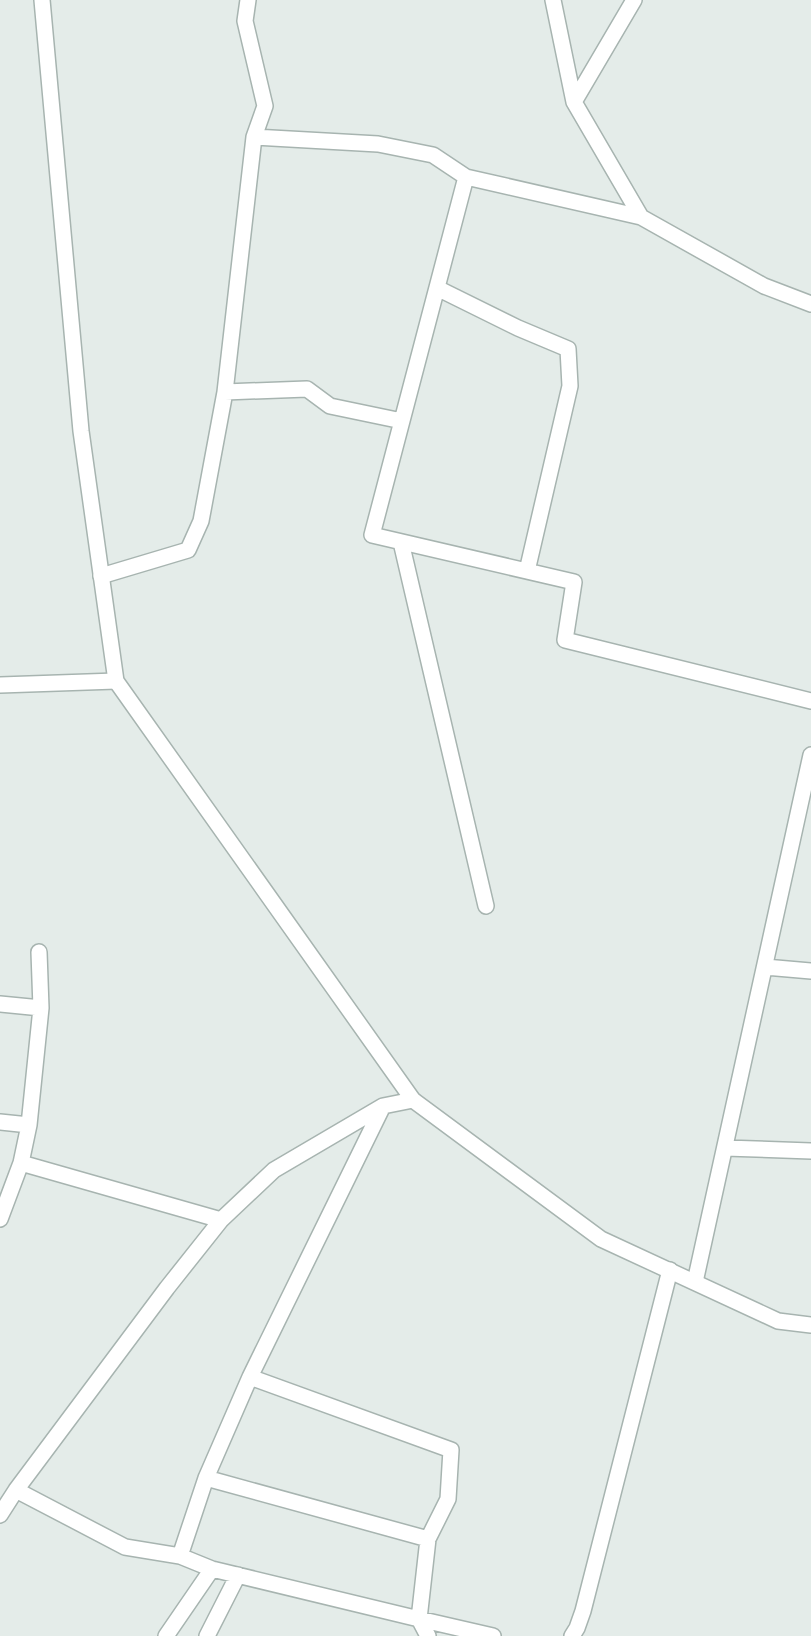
<svg xmlns="http://www.w3.org/2000/svg" width="811" height="1636" font-family="'Titillium Web',sans-serif">
<rect width="100%" height="100%" fill="#e4ece9"/>
<g fill="none" stroke-linecap="round" stroke-linejoin="round">
<g stroke="#a7b4b0" stroke-width="18">
<path id="minor" d="M 248,0 L 245,21 L 265,106 L 254,137 L 378,144 L 433,155 L 466,177
M 553,0 L 574,102 L 641,217 L 764,286 L 811,304
M 574,102 L 634,0
M 254,137 L 225,392 L 307,389 L 330,406 L 402,421
M 641,217 L 466,177 L 372,535 L 574,582 L 565,640 L 811,701
M 437,288 L 518,328 L 568,349 L 570,386 L 527,571
M 401,542 L 486,906
M 101,576 L 188,550 L 201,521 L 225,392
M 0,685 L 116,681
M 39,952 L 41,1008 L 29,1125 L 21,1163 L 221,1220
M 765,967 L 811,971
M 0,1004 L 41,1008
M 0,1122 L 29,1125
M 725,1148 L 811,1151
M 0,1219 L 21,1163
M 695,1282 L 811,755
M 250,1377 L 451,1450 L 448,1499 L 428,1539 L 419,1619 L 493,1636
M 206,1478 L 428,1539
M 16,1490 L 125,1547 L 180,1556 L 212,1569 L 419,1619 L 428,1636
M 0,1515 L 16,1490 L 167,1288 L 221,1220 L 274,1170 L 383,1106 L 413,1100
M 180,1556 L 206,1478 L 250,1377 L 383,1106
M 166,1636 L 212,1569
M 207,1636 L 238,1575
M 572,1636 L 577,1628 L 583,1611 L 670,1270"/>
</g>
<g stroke="#a7b4b0" stroke-width="18">
<path id="tertiary" d="M 42,0 L 81,431 L 116,681 L 413,1100 L 601,1239 L 778,1321 L 811,1325"/>
</g>
<use href="#minor" stroke="#fff" stroke-width="15"/>
<use href="#tertiary" stroke="#fff" stroke-width="15"/>
</g>
</svg>
